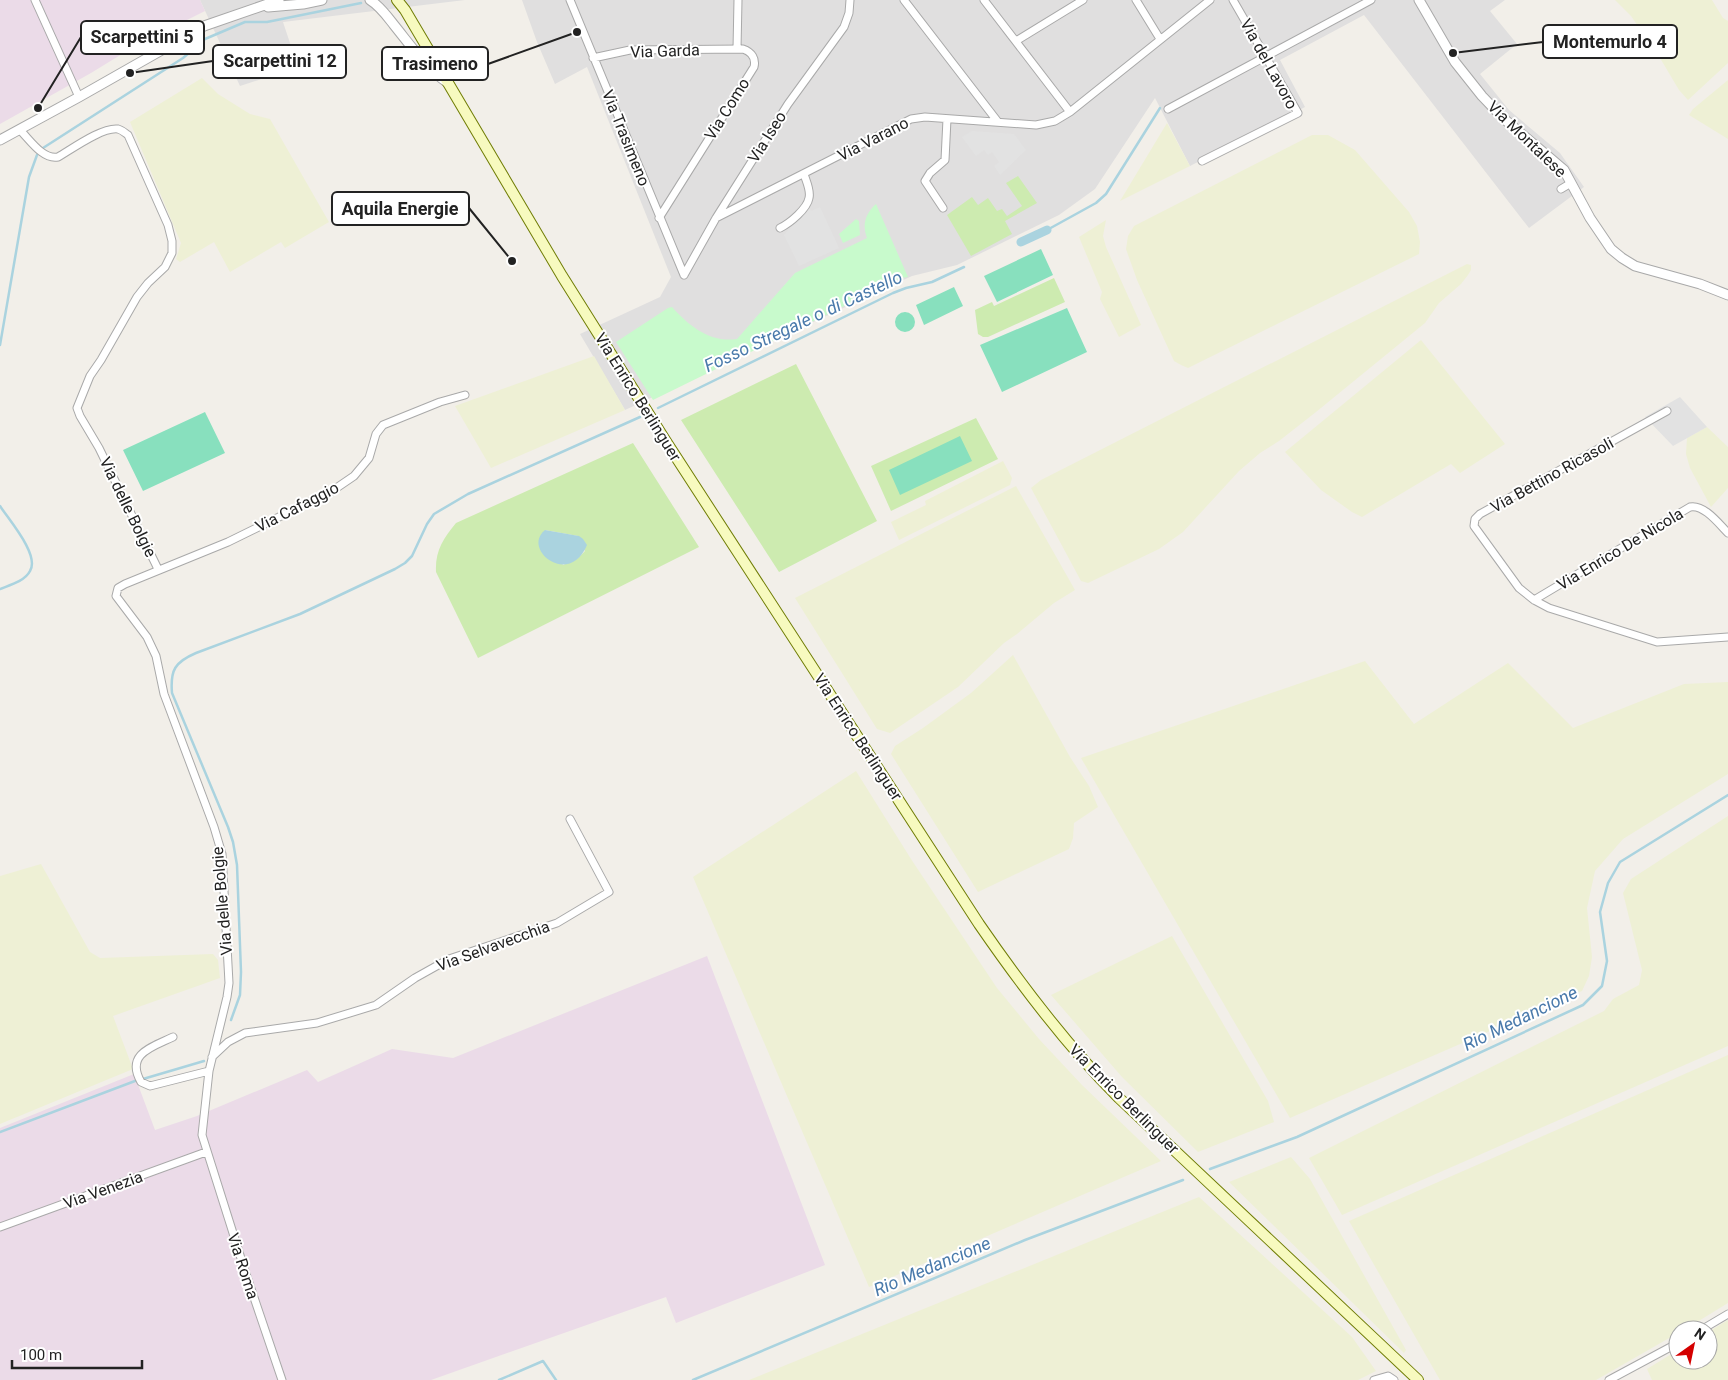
<svg xmlns="http://www.w3.org/2000/svg" width="1728" height="1380" font-family="Roboto,sans-serif">
<rect width="100%" height="100%" fill="#f2efe9"/>
<path fill="#e0dfdf" d="M 200,0 L 465,0 L 283,22 L 298,67 L 240,86 Z
M 522,0 L 1505,0 L 1490,11 L 1517,44 L 1480,74 L 1509,110 L 1560,153 L 1584,187 L 1529,228 L 1364,15 L 1280,60 L 1305,107 L 1190,166 L 1155,98 L 1095,189 L 1059,215 L 957,265 L 912,276 L 625,410 L 580,334 L 660,297 L 671,277 L 587,67 L 555,84 L 537,42 Z"/>
<path fill="#ebdbe8" d="M 0,0 L 200,0 L 205,11 L 135,46 L 91,73 L 0,124 Z
M 707,956 L 825,1265 L 676,1323 L 666,1297 L 431,1380 L 0,1380 L 0,1128 L 134,1074 L 155,1130 L 197,1116 L 307,1070 L 318,1082 L 392,1049 L 453,1058 Z"/>
<path fill="#eef0d5" d="M 1615,0 L 1712,0 L 1723,18 L 1728,21 L 1728,63 L 1688,100 L 1679,90 L 1660,58 L 1631,16 Z
M 202,78 L 218,94 L 250,114 L 270,119 L 329,222 L 285,248 L 281,242 L 230,272 L 214,242 L 180,262 L 176,259 L 181,243 L 130,122 Z
M 1728,80 L 1728,139 L 1689,115 L 1693,109 Z
M 1167,123 L 1190,166 L 1120,201 Z
M 1312,135 L 1328,135 L 1355,150 L 1409,212 L 1417,226 L 1420,242 L 1419,254 L 1188,368 L 1181,365 L 1174,361 L 1137,280 L 1126,249 L 1128,236 L 1134,226 Z
M 1106,220 L 1103,236 L 1106,247 L 1141,325 L 1119,337 L 1100,299 L 1102,292 L 1079,237 Z
M 1467,264 L 1471,265 L 1471,270 L 1468,275 L 1461,284 L 1439,303 L 1425,323 L 1316,412 L 1279,441 L 1260,453 L 1239,471 L 1183,532 L 1159,549 L 1088,583 L 1081,581 L 1031,488 L 1041,480 Z
M 1421,340 L 1505,444 L 1460,473 L 1451,464 L 1362,517 L 1352,512 L 1321,490 L 1285,452 Z
M 594,356 L 625,410 L 491,468 L 455,406 Z
M 1707,427 L 1728,447 L 1728,488 L 1711,507 L 1690,468 L 1686,454 L 1687,438 Z
M 1003,461 L 1012,478 L 1010,485 L 899,540 L 891,522 L 926,505 L 925,501 Z
M 1016,486 L 1075,590 L 1054,603 L 1017,634 L 1004,643 L 958,687 L 890,733 L 877,729 L 795,598 Z
M 1013,655 L 1070,757 L 1089,786 L 1098,807 L 1074,823 L 1073,838 L 1069,849 L 978,892 L 891,754 L 895,746 L 923,728 L 971,693 Z
M 1365,661 L 1414,724 L 1508,663 L 1573,728 L 1684,684 L 1728,682 L 1728,774 L 1623,839 L 1595,871 L 1587,908 L 1592,957 L 1589,976 L 1582,991 L 1290,1118 L 1081,758 Z
M 856,771 L 911,859 L 997,988 L 1039,1039 L 1082,1085 L 1161,1161 L 869,1287 L 693,877 Z
M 1728,816 L 1728,1046 L 1342,1215 L 1309,1158 L 1604,1011 L 1613,999 L 1639,985 L 1642,970 L 1623,893 L 1631,879 Z
M 41,864 L 90,952 L 100,958 L 213,954 L 218,960 L 220,978 L 113,1016 L 133,1069 L 0,1124 L 0,876 Z
M 1172,936 L 1268,1101 L 1274,1122 L 1198,1152 L 1122,1077 L 1051,995 Z
M 1728,1055 L 1728,1303 L 1684,1330 L 1678,1330 L 1678,1333 L 1596,1380 L 1440,1380 L 1349,1221 Z
M 1291,1157 L 1310,1179 L 1406,1350 L 1404,1353 L 1229,1182 Z
M 1199,1197 L 1352,1337 L 1376,1371 L 1358,1380 L 749,1380 Z
M 1728,1320 L 1728,1380 L 1652,1380 L 1647,1369 L 1678,1350 L 1678,1360 L 1708,1360 L 1708,1332 Z"/>
<path fill="#cdebb0" fill-rule="evenodd" d="M 1018,176 L 1037,203 L 1005,221 L 1012,234 L 971,256 L 947,215 L 972,197 L 978,205 L 988,198 L 997,211 L 1002,209 L 1007,216 L 1022,206 L 1006,183 Z
M 1054,278 L 1065,302 L 988,337 L 983,337 L 978,334 L 975,310 L 992,302 L 994,306 Z
M 796,364 L 877,521 L 779,572 L 681,420 Z
M 976,418 L 998,459 L 891,511 L 871,466 Z
M 633,443 L 699,547 L 478,658 L 436,572 C 435,551 443,539 456,523 ZM 545,530 L 578,536 L 585,551 L 578,558 L 563,565 Z"/>
<path fill="#c8facc" d="M 876,204 L 908,277 L 901,278 L 653,400 L 616,342 L 668,308 L 672,307 C 689,326 710,343 737,339 L 795,273 L 867,238 C 862,225 865,214 876,204 Z
M 856,219 L 859,221 L 860,235 L 843,243 L 839,234 Z"/>
<path fill="#88e0be" d="M 1041,249 L 1053,275 L 997,302 L 984,276 Z
M 954,287 L 963,306 L 924,325 L 916,305 Z
M 1067,308 L 1087,352 L 1002,392 L 980,345 Z
M895 322a10 10 0 1 1 20 0a10 10 0 1 1-20 0Z
M 205,412 L 225,453 L 143,491 L 123,450 Z
M 960,436 L 972,461 L 900,495 L 889,470 Z"/>
<path fill="#e2e2e2" d="M 972,131 L 1014,134 L 1026,150 L 1000,175 L 994,166 L 999,162 L 992,152 L 988,155 L 984,150 L 976,156 L 962,137 Z
M 809,207 L 811,211 L 820,207 L 839,248 L 799,266 L 784,235 Z
M 1680,397 L 1707,427 L 1673,446 L 1645,417 Z"/>
<path fill="#aad3df" d="M 545,530 L 579,536 L 583,539 L 587,545 C 569,588 521,549 545,530 Z"/>
<g fill="none" stroke-linecap="round" stroke-linejoin="round">
<path stroke="#aad3df" stroke-width="2.5" d="M 43,148 L 183,58 L 205,39 L 245,22 L 267,22 L 361,3
M 1047,230 L 1096,203 L 1106,194 L 1160,108
M 0,345 L 29,177 L 37,155
M 658,408 L 893,293 L 906,288 L 932,282 L 964,267
M 0,506 C 9,520 40,555 30,571 C 25,581 10,585 0,589
M 231,1020 L 240,995 L 241,972 L 237,865 L 233,842 L 228,827 L 172,693 C 170,670 175,662 196,653 L 300,614 L 395,569 L 405,563 L 412,556 L 427,524 L 434,514 L 468,494 L 640,417
M 143,1079 L 204,1061
M 0,1132 L 135,1081
M 1210,1169 L 1297,1137 L 1583,1005 L 1602,986 L 1607,961 L 1600,912 L 1608,883 L 1620,862 L 1728,795
M 499,1380 L 543,1361 L 556,1380
M 693,1380 L 1025,1240 L 1183,1180"/>
<path stroke="#aad3df" stroke-width="9" d="M 1021,242 L 1047,230"/>
<g stroke="#a9a9a9" stroke-width="9">
<path id="minor" d="M 35,0 L 79,97
M 570,0 L 684,275
M 904,0 L 998,122
M 984,0 L 1070,112
M 1136,0 L 1160,39
M 1016,41 L 1083,0
M 737,49 L 738,0
M 593,58 L 630,50 L 743,49 C 752,52 756,59 754,67 L 659,218
M 1168,109 L 1371,0
M 20,130 C 30,140 43,160 58,157 C 72,149 102,127 118,129 C 122,130 125,133 128,135 L 168,225 L 172,241 L 172,253 L 165,267 L 148,283 L 137,297 L 101,360 L 90,376 L 77,408 L 80,416 L 99,448 L 158,569
M 1202,161 L 1298,113 L 1233,0
M 1561,189 L 1571,183
M 943,208 L 925,181 L 930,173 L 945,160 L 947,119
M 716,218 L 911,119 L 925,117 L 1036,125 L 1055,121 L 1070,112 L 1210,0
M 780,228 C 790,223 807,209 809,198 C 811,190 806,181 804,174
M 684,275 L 716,218 L 788,104 L 844,27 L 849,13 L 850,0
M 1667,411 L 1480,514 L 1475,519 L 1474,526 L 1519,588 L 1534,600 L 1549,608 L 1657,642 L 1728,637
M 1534,600 L 1690,507 C 1704,504 1719,524 1728,533
M 173,1037 C 152,1047 125,1054 141,1082 L 150,1086 L 209,1071
M 212,1057 L 228,1042 L 245,1033 L 317,1023 L 376,1005 L 415,978 L 449,959 L 557,923 L 609,892 L 570,819
M 0,1227 L 206,1152
M 1701,1330 L 1728,1314
M 282,1380 L 245,1271 L 202,1135 L 209,1071 L 227,997 L 229,983 L 222,854 L 214,827 L 164,694 L 156,656 L 147,637 L 116,596 L 118,588 L 125,584 L 228,542 L 332,491 L 354,476 L 369,458 L 376,434 L 383,425 L 440,402 L 465,395
M 1374,1380 L 1388,1376 L 1394,1380
M 1609,1380 L 1678,1343"/>
</g>
<g stroke="#a9a9a9" stroke-width="11">
<path id="tertiary" d="M 370,0 C 380,6 387,16 394,25 C 411,46 426,68 448,83
M 1419,0 L 1455,62 L 1482,96 L 1503,118 L 1564,170 L 1590,218 L 1611,249 L 1622,258 L 1635,266 L 1700,284 L 1728,295
M 268,7 L 303,4 L 322,0
M 0,140 L 79,97 L 204,26 L 279,0"/>
</g>
<g stroke="#707d05" stroke-width="12">
<path id="secondary" d="M 397,0 L 405,10 L 562,276 L 665,440 L 979,924 C 1021,985 1066,1045 1119,1098 L 1418,1380"/>
</g>
<use href="#minor" stroke="#fff" stroke-width="7"/>
<use href="#tertiary" stroke="#fff" stroke-width="9"/>
<use href="#secondary" stroke="#f7fabf" stroke-width="10"/>
</g>
<g text-anchor="middle" dominant-baseline="central" stroke-width="4" stroke-linejoin="round" paint-order="stroke">
<g font-size="16" fill="#222" stroke="#fff">
<text transform="translate(665 51) rotate(-2)">Via Garda</text>
<text transform="translate(1269 64) rotate(61)">Via del Lavoro</text>
<text transform="translate(727 109) rotate(-58)">Via Como</text>
<text transform="translate(767 137) rotate(-58)">Via Iseo</text>
<text transform="translate(626 138) rotate(68)">Via Trasimeno</text>
<text transform="translate(873 139) rotate(-27)">Via Varano</text>
<text transform="translate(1527 139) rotate(44)">Via Montalese</text>
<text transform="translate(638 397) rotate(58)">Via Enrico Berlinguer</text>
<text transform="translate(1552 475) rotate(-29)">Via Bettino Ricasoli</text>
<text transform="translate(128 507) rotate(64)">Via delle Bolgie</text>
<text transform="translate(297 507) rotate(-27)">Via Cafaggio</text>
<text transform="translate(1620 549) rotate(-31)">Via Enrico De Nicola</text>
<text transform="translate(858 737) rotate(57)">Via Enrico Berlinguer</text>
<text transform="translate(222 901) rotate(-95)">Via delle Bolgie</text>
<text transform="translate(493 946) rotate(-20)">Via Selvavecchia</text>
<text transform="translate(1124 1099) rotate(45)">Via Enrico Berlinguer</text>
<text transform="translate(103 1190) rotate(-20)">Via Venezia</text>
<text transform="translate(243 1266) rotate(72)">Via Roma</text>
</g>
<g font-size="18" font-style="italic" fill="#4a7aab" stroke="#fff">
<text transform="translate(803 321) rotate(-25)">Fosso Stregale o di Castello</text>
<text transform="translate(1520 1018) rotate(-26)">Rio Medancione</text>
<text transform="translate(932 1266) rotate(-23)">Rio Medancione</text>
</g>
</g>
<path fill="none" stroke="#222" stroke-width="2" d="M38 108L81 37M1453 53L1543 42M130 73L213 61M577 32L488 64M512 261L469 208"/>
<g fill="#222" stroke="#fff" stroke-width="2">
<circle cx="38" cy="108" r="5"/>
<circle cx="1453" cy="53" r="5"/>
<circle cx="130" cy="73" r="5"/>
<circle cx="577" cy="32" r="5"/>
<circle cx="512" cy="261" r="5"/>
</g>
<g fill="#fff" stroke="#222" stroke-width="2">
<rect x="81" y="21" width="123" height="33" rx="5"/>
<rect x="1543" y="25" width="134" height="33" rx="5"/>
<rect x="213" y="45" width="133" height="33" rx="5"/>
<rect x="382" y="47" width="106" height="33" rx="5"/>
<rect x="332" y="192" width="137" height="33" rx="5"/>
</g>
<g font-size="18" text-anchor="middle" font-weight="bold" fill="#222">
<text x="142" y="43">Scarpettini 5</text>
<text x="1610" y="48">Montemurlo 4</text>
<text x="280" y="67">Scarpettini 12</text>
<text x="435" y="70">Trasimeno</text>
<text x="400" y="215">Aquila Energie</text>
</g>
<g transform="translate(1693 1345) rotate(33)"><circle r="24" fill="#ffffff" stroke="#a7a7a7"/>
<path d="M0-4L9 19L0 12L-9 19Z" fill="#d40000"/>
<text y="-8" font-size="14" font-weight="bold" text-anchor="middle" fill="#222222">N</text>
</g>
<path d="M12 1360v8h130v-8" fill="none" stroke="#222222" stroke-width="2.5"/>
<text x="20" y="1360" font-size="15" fill="#222222" stroke="#ffffff" stroke-width="4" paint-order="stroke">100 m</text>
</svg>
